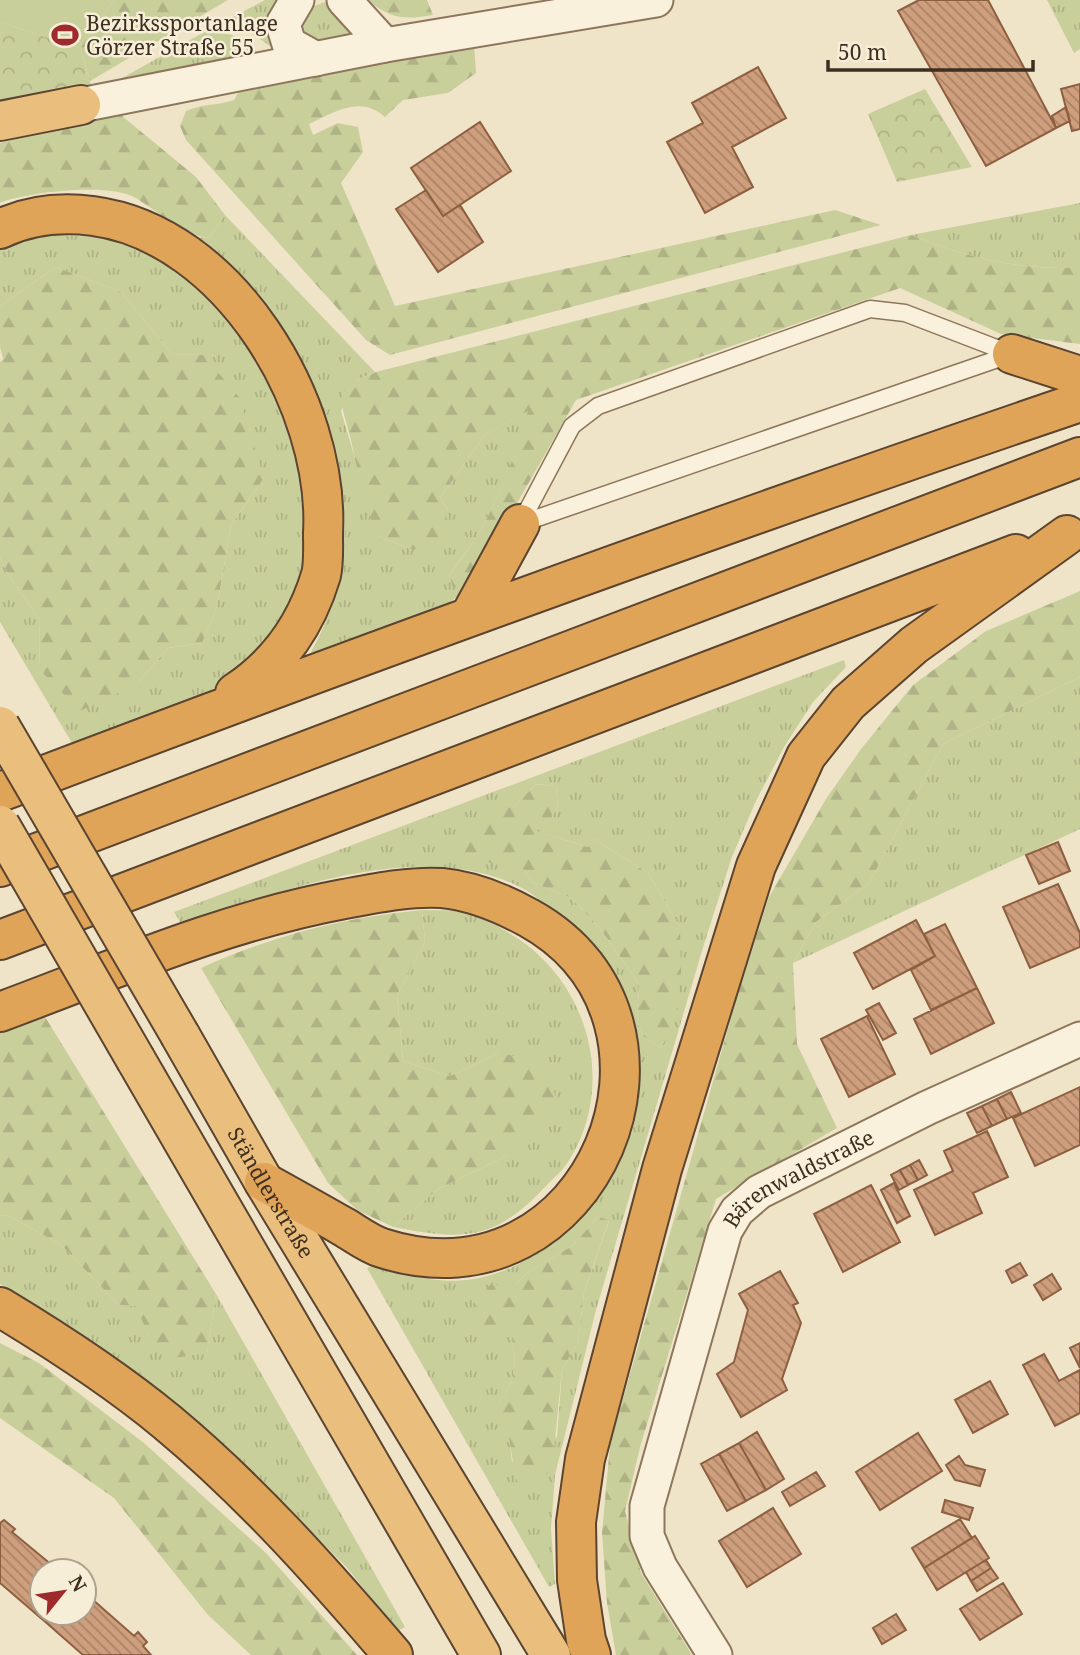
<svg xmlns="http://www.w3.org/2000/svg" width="1080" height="1655" font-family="'Noto Serif',serif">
<defs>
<pattern id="grass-tufts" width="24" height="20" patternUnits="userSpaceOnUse" patternTransform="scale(1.75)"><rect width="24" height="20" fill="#c9cf9b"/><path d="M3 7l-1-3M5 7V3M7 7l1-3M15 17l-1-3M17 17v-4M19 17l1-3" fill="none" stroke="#aeb285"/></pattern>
<pattern id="forest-firs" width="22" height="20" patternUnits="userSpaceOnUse" patternTransform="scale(1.75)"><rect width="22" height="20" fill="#c9cf9b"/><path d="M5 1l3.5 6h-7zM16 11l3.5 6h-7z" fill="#aeb285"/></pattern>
<pattern id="park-crowns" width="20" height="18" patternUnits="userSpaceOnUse" patternTransform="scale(1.75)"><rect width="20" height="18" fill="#c9cf9b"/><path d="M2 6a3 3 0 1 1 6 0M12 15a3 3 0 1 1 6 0" fill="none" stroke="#aeb285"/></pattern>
<pattern id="building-back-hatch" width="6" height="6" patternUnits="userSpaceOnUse" patternTransform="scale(1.75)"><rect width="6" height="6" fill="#cf9f7d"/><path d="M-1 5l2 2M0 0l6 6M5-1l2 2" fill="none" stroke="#a98266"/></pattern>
</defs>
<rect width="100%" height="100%" fill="#f0e4c8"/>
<path fill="url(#grass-tufts)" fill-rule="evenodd" d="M 265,0 L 279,0 L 276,50 L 241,26 L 223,22 Z
M 1047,0 L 1080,0 L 1080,49 L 1074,53 Z
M 325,2 C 341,7 346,24 353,37 L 311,46 L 298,30 L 303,10 Z
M 208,30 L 232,35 L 261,54 L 115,82 Z
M 1080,203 L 1080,268 C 1015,269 971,259 911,235 Z
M 225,215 L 375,372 L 355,381 L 341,411 L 378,536 L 413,550 L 448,510 L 440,498 L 485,435 L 529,410 C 509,476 492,521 449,575 L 468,589 L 443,607 L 316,657 L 311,652 C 368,550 346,454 292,357 C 283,340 275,320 263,306 C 242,281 217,260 195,237 L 209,238 Z
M 50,235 L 106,237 L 144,248 L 190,280 L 239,330 L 276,388 L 301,453 L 306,576 L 292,614 L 243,669 L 197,700 L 160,715 L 72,743 L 0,622 L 0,557 L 6,571 L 39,619 L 40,670 L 137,684 L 168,648 L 202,643 L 217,607 L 231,525 L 264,478 L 203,355 L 172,354 L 121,292 L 56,267 L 0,306 L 0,250 L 23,240 Z
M 844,660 L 846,667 L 813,702 L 784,747 L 755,803 L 732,857 L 704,944 L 596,1310 L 555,1475 L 551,1529 L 555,1584 L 549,1587 L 367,1268 L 372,1266 C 451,1289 488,1288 557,1241 L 554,1234 L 594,1197 L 612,1171 L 625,1139 L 587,942 C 565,923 542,897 516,885 C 415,839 280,891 182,925 L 174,912 ZM 536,784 L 556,786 L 558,809 L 535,831 L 589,847 L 594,839 L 648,873 L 680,927 L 661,1048 L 644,1037 L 637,1022 L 639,984 L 599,927 L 571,898 L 532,882 L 524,870 L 448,844 L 482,833 L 513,808 ZM 598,1217 L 609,1221 L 584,1293 L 578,1342 L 562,1370 L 557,1437 L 512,1462 L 509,1435 L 499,1401 C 518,1383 516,1356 511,1331 L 488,1332 L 515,1285 L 527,1273 L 572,1246 Z
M 1080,677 L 1080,829 L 793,963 L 816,922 L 869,883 L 943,744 Z
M 422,910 C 434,910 447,910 459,911 C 479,914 500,927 517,938 C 589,985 617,1086 568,1162 C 563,1170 554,1178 547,1185 C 529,1204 508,1224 482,1231 C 454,1239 420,1232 393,1227 L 438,1189 L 509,1155 L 499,1053 L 450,1076 L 403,1061 L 397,995 L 425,942 Z
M 7,1215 L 60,1244 L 119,1305 L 137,1306 L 149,1337 L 207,1353 L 216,1294 L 405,1627 L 397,1631 L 348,1569 L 268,1487 L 176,1406 L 0,1284 L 0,1216 Z"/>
<path fill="url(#forest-firs)" d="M 114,0 L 228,0 L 90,81 L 80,48 Z
M 368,0 L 427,0 L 433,15 C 405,20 390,19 368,0 Z
M 474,43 L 476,73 L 448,93 L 403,100 L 385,117 C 360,95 335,112 309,124 L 313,135 L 338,123 L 358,127 L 363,152 L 341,183 L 395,306 L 835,210 L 881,225 L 390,355 L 366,340 L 186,140 L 180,126 L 186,111 C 205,103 217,106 234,100 L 245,81 Z
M 116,111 L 196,177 L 225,215 L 209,238 C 182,236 157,210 134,197 C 108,183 27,192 0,203 L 0,143 Z
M 911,235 C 971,259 1015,269 1080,268 L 1080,344 L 1001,334 L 900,288 L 576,400 L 468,589 L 453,587 L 449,575 C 491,523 509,475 528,411 L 485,435 L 440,498 L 448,510 L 436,544 L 413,550 L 378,536 C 363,503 358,471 350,436 C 346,420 341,410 342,393 L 355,381 L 376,372 Z
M 56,267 L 121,292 L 172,354 L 203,355 L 239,397 L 264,478 L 231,525 L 217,607 L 202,643 L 168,648 L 137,684 L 80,711 L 40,670 L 39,619 L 6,571 L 0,557 L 0,362 L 3,359 L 0,347 L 0,306 Z
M 1080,591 L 1080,677 L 943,744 L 869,883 L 816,922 L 793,963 L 797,1044 L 837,1128 L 716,1199 L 640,1447 L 625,1511 L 641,1573 L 692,1655 L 616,1655 L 607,1603 L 602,1533 L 610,1445 L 736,1000 L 769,897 L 826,799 L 861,749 L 913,685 L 986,631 Z
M 536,784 L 556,786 L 558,809 L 536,831 L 588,847 L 594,839 L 648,873 L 680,927 L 681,971 L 677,1018 L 661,1048 L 644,1037 L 637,1022 L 639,984 L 599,927 L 571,898 L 532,882 L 524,870 L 458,856 L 447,844 L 481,833 L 487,813 L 502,806 L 513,808 Z
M 422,910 L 425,942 L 397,995 L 403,1061 L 450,1076 L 499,1053 L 543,1062 L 561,1110 L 509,1155 L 438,1189 L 393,1227 L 357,1210 L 328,1183 L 201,968 C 274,935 342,918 422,910 Z
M 42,1012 L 216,1294 L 207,1353 L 167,1359 L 149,1337 L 136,1306 L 119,1305 L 60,1244 L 7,1215 L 0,1216 L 0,1028 Z
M 598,1217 L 609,1220 L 584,1293 L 578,1342 L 562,1370 L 552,1470 L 536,1482 L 518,1483 C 513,1468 512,1454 509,1438 C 507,1425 500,1416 499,1401 C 518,1383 516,1356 511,1332 L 488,1333 L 473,1304 L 490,1285 L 515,1285 L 527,1273 L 572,1246 Z
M 0,1343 L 39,1363 L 144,1443 L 266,1553 L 357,1655 L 251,1655 L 208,1615 L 114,1498 L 0,1418 Z"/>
<path fill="url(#park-crowns)" d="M 0,22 L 80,48 L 91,85 L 0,105 Z
M 925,89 L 972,167 L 897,182 L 868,114 Z"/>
<path fill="#c9cf9b" d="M 0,0 L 114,0 L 80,48 L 0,22 Z"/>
<path fill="url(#building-back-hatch)" stroke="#8d5f41" stroke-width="2" d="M 919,0 L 988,0 L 1056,128 L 986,166 L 898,11 Z
M 758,67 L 786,118 L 732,147 L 753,187 L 705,213 L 667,142 L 703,123 L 692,103 Z
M 1080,84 L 1080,129 L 1072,131 L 1061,89 Z
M 1066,107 L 1070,121 L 1056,128 L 1052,116 Z
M 480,122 L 511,171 L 443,216 L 411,168 Z
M 426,190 L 443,216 L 460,205 L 483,242 L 438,272 L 396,209 Z
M 1058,842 L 1070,871 L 1039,884 L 1026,855 Z
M 1058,884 L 1080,933 L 1080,947 L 1030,968 L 1003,907 Z
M 916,920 L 935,956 L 873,989 L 854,953 Z
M 945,924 L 977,988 L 931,1010 L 911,970 L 935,956 L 924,934 Z
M 977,988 L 994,1023 L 931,1054 L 914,1019 Z
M 879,1003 L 896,1033 L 883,1040 L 866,1010 Z
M 867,1016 L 895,1074 L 849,1097 L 821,1039 Z
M 1080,1087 L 1080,1145 L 1035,1166 L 1013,1118 Z
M 1011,1092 L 1021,1113 L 1007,1119 L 997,1099 Z
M 997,1099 L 1007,1119 L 992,1126 L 982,1106 Z
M 982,1106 L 992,1126 L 977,1133 L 967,1113 Z
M 987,1131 L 1008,1177 L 973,1193 L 982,1213 L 935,1235 L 914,1190 L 953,1171 L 944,1151 Z
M 919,1160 L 927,1175 L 918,1180 L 910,1165 Z
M 910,1165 L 918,1180 L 908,1185 L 900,1170 Z
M 900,1170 L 908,1185 L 899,1190 L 891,1175 Z
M 894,1183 L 910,1216 L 897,1223 L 881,1190 Z
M 871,1185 L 900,1242 L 843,1272 L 814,1214 Z
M 1020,1263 L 1027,1275 L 1012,1283 L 1006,1271 Z
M 780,1271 L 798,1303 L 793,1305 L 801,1323 L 782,1379 L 787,1390 L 741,1417 L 717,1374 L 734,1362 L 748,1310 L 739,1294 Z
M 1052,1274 L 1061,1289 L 1043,1300 L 1034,1285 Z
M 1080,1343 L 1080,1368 L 1070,1348 Z
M 1044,1354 L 1059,1381 L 1080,1370 L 1080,1413 L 1055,1426 L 1023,1365 Z
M 990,1381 L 1008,1414 L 973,1433 L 955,1400 Z
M 757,1432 L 784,1479 L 766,1490 L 739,1443 Z
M 918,1433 L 942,1471 L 880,1510 L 856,1472 Z
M 739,1443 L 766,1490 L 746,1501 L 719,1454 Z
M 719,1454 L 746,1501 L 727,1511 L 701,1464 Z
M 959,1456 L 965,1465 L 985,1470 L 980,1486 L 955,1480 L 946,1465 Z
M 816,1472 L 825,1486 L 790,1506 L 782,1492 Z
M 945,1500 L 973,1508 L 969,1520 L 942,1512 Z
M 773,1508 L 801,1554 L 747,1587 L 719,1541 Z
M 960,1519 L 972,1538 L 924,1568 L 912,1548 Z
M 4,1520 L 15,1529 L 12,1532 L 59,1571 L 42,1571 L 42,1613 L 47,1613 L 42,1619 L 0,1583 L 0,1523 Z
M 975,1536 L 989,1558 L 937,1590 L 924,1568 Z
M 986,1560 L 991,1568 L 971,1581 L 966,1572 Z
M 991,1568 L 998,1578 L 977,1591 L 971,1581 Z
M 1003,1583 L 1022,1614 L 980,1640 L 960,1609 Z
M 84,1592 L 134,1636 L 138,1632 L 147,1642 L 143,1646 L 151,1655 L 83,1655 L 42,1619 L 47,1613 L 84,1613 Z
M 896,1614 L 906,1630 L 882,1644 L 873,1628 Z"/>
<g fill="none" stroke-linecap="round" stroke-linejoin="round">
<g stroke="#8d765c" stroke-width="19">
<path id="service" d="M 520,524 L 572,426 L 598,406 L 870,309 L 905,313 L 1012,354
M 520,524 L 1012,354"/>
</g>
<g stroke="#8d765c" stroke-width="37">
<g id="minor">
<path d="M 297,0 L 283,24 L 289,44 L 316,59"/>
<path d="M 344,0 L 385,45"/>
<path d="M 81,105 L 385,45 L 656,0"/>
<path id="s1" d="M 715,1655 L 660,1567 L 647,1536 L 647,1506 L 725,1231 L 737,1211 L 759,1192 L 927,1108 L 1080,1039"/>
</g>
</g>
<g stroke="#5b4430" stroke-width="42">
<g id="trunk">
<path d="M 0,121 L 81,105"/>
<path id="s2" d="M 180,1035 L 264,1182 L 551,1655"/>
<path d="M 136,1060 L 481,1655"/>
</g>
</g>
<g stroke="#5b4430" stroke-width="42">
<path id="motorway" d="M 0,229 C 29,215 61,212 93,216 C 229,234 330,404 323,533 C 323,547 324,563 321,575 C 306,625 278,665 235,693
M 1012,354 L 1080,376
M 470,616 L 520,524
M 0,792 C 358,656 717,525 1080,402
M 0,867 L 1080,457
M 0,940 L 1016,554
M 0,1012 C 113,970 225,921 344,899 C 376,893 410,886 442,888 C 473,891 502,903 529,918 C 713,1020 594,1316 382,1248 C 369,1244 356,1234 344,1227 C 318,1212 291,1197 264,1182
M 0,1307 C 58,1342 115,1379 167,1422 C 250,1491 323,1573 393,1655
M 591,1655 L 586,1640 L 577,1580 L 576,1522 L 585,1459 L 662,1169 L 756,866 L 806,756 L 848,703 L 914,645 L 1067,535"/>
</g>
<use href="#service" stroke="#faf1dc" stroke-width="16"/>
<use href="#minor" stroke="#faf1dc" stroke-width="33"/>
<use href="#trunk" stroke="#eabe7c" stroke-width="38"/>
<use href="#motorway" stroke="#e0a458" stroke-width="38"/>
<g stroke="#5b4430" stroke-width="42" stroke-linecap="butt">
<path id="trunk-bridge" d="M 0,726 L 180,1035
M 0,825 L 136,1060"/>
</g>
<use href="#trunk-bridge" stroke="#eabe7c" stroke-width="38"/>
</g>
<defs>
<g id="stadium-bare" transform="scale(2.1)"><path d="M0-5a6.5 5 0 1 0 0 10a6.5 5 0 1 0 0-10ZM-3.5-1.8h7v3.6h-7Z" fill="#9e2a2b" stroke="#f7eed8" stroke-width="2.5" paint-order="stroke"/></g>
</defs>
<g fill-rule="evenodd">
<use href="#stadium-bare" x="65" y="35"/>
</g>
<g text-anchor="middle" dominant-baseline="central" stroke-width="5" stroke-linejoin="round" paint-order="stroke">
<g font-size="21" fill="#3d2e20" stroke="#f7eed8" text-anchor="start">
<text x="86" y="23">Bezirkssportanlage<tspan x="86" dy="24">Görzer Straße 55</tspan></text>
</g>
<g font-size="21" fill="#3d2e20" stroke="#f7eed8">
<text stroke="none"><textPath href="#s1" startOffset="546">Bärenwaldstraße</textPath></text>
<text stroke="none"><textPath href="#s2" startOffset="182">Ständlerstraße</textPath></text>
</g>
</g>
<g transform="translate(63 1592) rotate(60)"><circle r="33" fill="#f7eed8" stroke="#ada18e" stroke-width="2"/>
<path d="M0-5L12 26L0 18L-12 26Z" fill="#9e2a2b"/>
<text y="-10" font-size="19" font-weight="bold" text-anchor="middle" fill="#3d2e20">N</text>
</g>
<path d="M828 60v10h205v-10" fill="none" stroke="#3d2e20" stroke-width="3.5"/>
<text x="838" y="60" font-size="21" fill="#3d2e20" stroke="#f7eed8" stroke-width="5" paint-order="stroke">50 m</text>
</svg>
